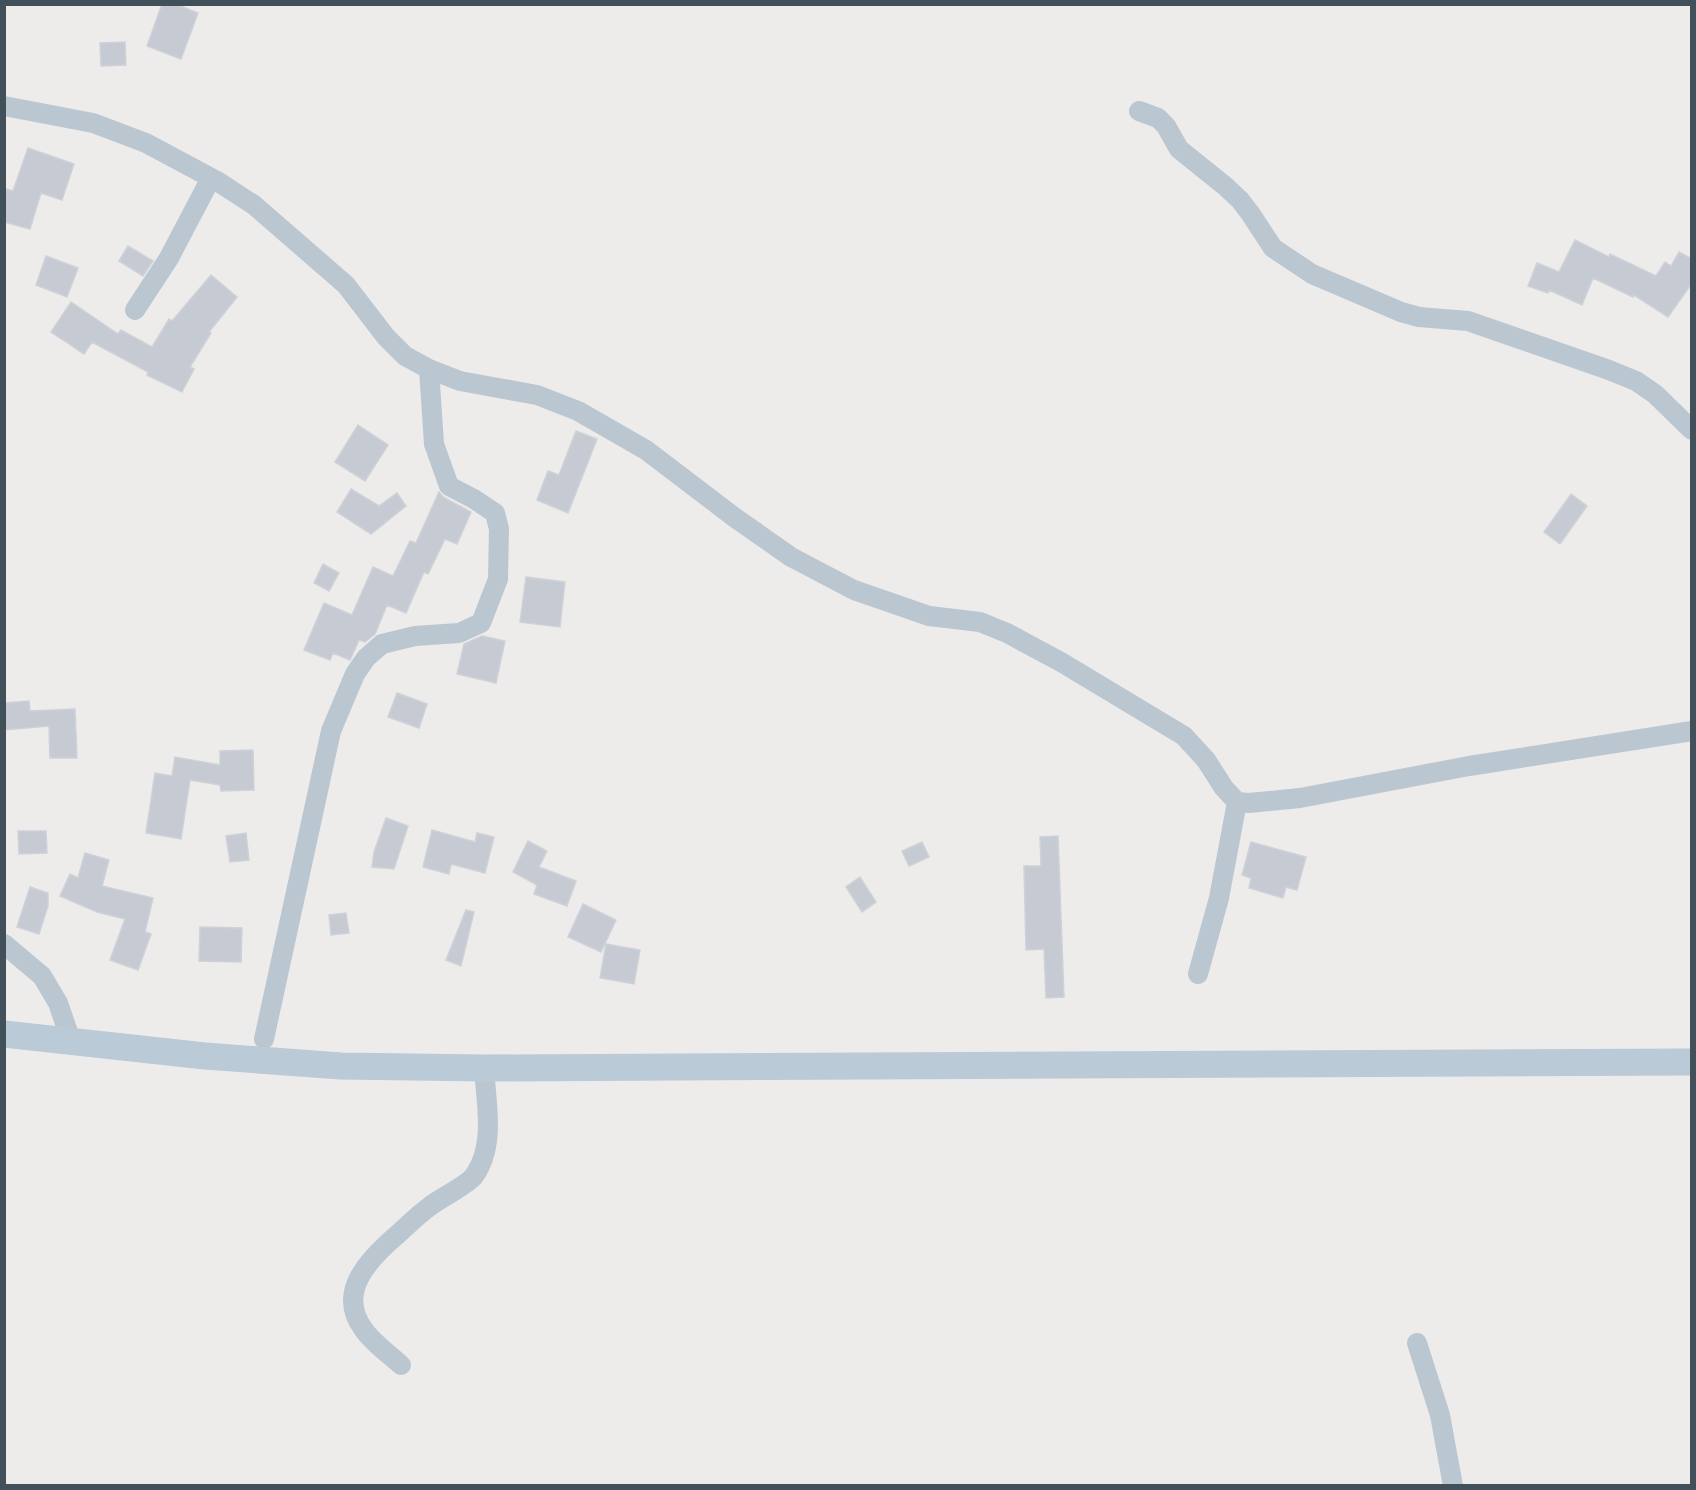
<svg xmlns="http://www.w3.org/2000/svg" width="1696" height="1490" font-family="Mulish,sans-serif">
<rect width="100%" height="100%" fill="#eeebeb"/>
<path fill="#c6cad2" stroke="#ced2d8" stroke-width="1.5" d="M 162,4 L 175,4 L 198,13 L 181,59 L 147,46 Z
M 125,42 L 126,65 L 101,66 L 100,43 Z
M 28,148 L 74,164 L 62,200 L 41,193 L 30,229 L 4,222 L 4,188 L 13,191 Z
M 1575,240 L 1609,257 L 1610,254 L 1656,276 L 1665,262 L 1671,266 L 1679,252 L 1692,259 L 1692,283 L 1668,317 L 1634,295 L 1633,297 L 1593,278 L 1582,305 L 1549,290 L 1548,293 L 1528,286 L 1537,263 L 1559,272 Z
M 128,246 L 153,261 L 143,276 L 119,261 Z
M 46,256 L 78,268 L 67,297 L 36,285 Z
M 211,275 L 237,297 L 209,332 L 211,333 L 190,367 L 194,369 L 182,392 L 147,375 L 148,372 L 92,342 L 84,354 L 51,332 L 71,302 L 118,334 L 121,330 L 152,347 L 169,319 L 172,321 Z
M 358,425 L 388,445 L 365,481 L 335,462 Z
M 576,431 L 597,439 L 568,513 L 537,500 L 548,471 L 559,475 Z
M 351,489 L 379,506 L 397,493 L 406,506 L 371,534 L 337,512 Z
M 439,492 L 443,497 L 471,512 L 457,544 L 445,539 L 428,574 L 424,572 L 406,613 L 387,605 L 375,634 L 365,642 L 359,640 L 350,660 L 333,653 L 330,660 L 304,650 L 324,603 L 352,615 L 373,567 L 393,576 L 410,541 L 416,543 Z
M 1571,494 L 1587,506 L 1560,544 L 1544,532 Z
M 323,564 L 339,573 L 329,591 L 314,583 Z
M 526,577 L 565,582 L 560,627 L 520,622 Z
M 482,636 L 505,641 L 496,683 L 457,674 L 464,644 Z
M 397,693 L 427,704 L 419,728 L 388,717 Z
M 29,701 L 30,711 L 75,709 L 77,758 L 50,758 L 49,726 L 4,730 L 4,703 Z
M 253,750 L 254,790 L 221,791 L 220,785 L 190,780 L 181,839 L 146,833 L 155,773 L 172,776 L 175,757 L 220,765 L 220,751 Z
M 386,818 L 408,826 L 394,869 L 372,867 L 374,852 Z
M 432,830 L 475,842 L 477,833 L 494,837 L 485,873 L 451,864 L 449,874 L 423,867 Z
M 18,831 L 46,831 L 47,853 L 19,854 Z
M 246,833 L 249,860 L 230,862 L 226,836 Z
M 1058,836 L 1064,997 L 1046,998 L 1044,949 L 1026,950 L 1024,866 L 1041,866 L 1040,837 Z
M 528,841 L 547,851 L 539,867 L 576,881 L 567,906 L 534,894 L 537,885 L 513,872 Z
M 922,842 L 929,857 L 909,866 L 902,851 Z
M 1251,842 L 1306,857 L 1297,890 L 1286,887 L 1283,898 L 1249,888 L 1251,878 L 1242,875 Z
M 85,853 L 109,860 L 102,886 L 153,898 L 145,932 L 151,934 L 138,970 L 110,960 L 125,919 L 97,912 L 60,896 L 70,874 L 78,878 Z
M 860,877 L 876,902 L 862,912 L 846,887 Z
M 30,887 L 48,893 L 48,906 L 39,934 L 17,927 Z
M 583,904 L 616,920 L 601,952 L 568,937 Z
M 466,910 L 474,912 L 461,966 L 446,960 Z
M 346,913 L 349,933 L 331,935 L 329,915 Z
M 200,927 L 242,928 L 241,962 L 199,961 Z
M 606,944 L 640,950 L 634,984 L 600,978 Z"/>
<g fill="none" stroke-linecap="round" stroke-linejoin="round">
<path stroke="#bac7d0" stroke-width="20" d="M 4,106 L 93,123 L 146,143 L 217,181 L 254,205 L 346,285 L 386,337 L 405,356 L 429,369 L 460,381 L 537,395 L 578,411 L 646,450 L 734,517 L 791,557 L 854,590 L 929,616 L 980,622 L 1007,633 L 1061,662 L 1184,736 L 1206,760 L 1224,788 L 1237,802 L 1249,803 L 1300,798 L 1469,766 L 1692,731
M 1139,111 L 1158,118 L 1166,126 L 1179,149 L 1225,186 L 1240,200 L 1250,213 L 1273,248 L 1312,274 L 1401,312 L 1419,317 L 1468,321 L 1609,370 L 1636,381 L 1655,394 L 1692,430
M 135,310 L 169,258 L 211,178
M 4,944 L 42,976 L 58,1003 L 71,1041
M 1198,974 L 1219,898 L 1237,802
M 264,1039 L 331,731 L 355,674 L 366,658 L 382,644 L 415,636 L 459,633 L 481,623 L 498,579 L 499,529 L 495,513 L 474,499 L 449,486 L 434,444 L 429,369
M 1417,1343 L 1440,1415 L 1453,1486
M 401,1365 C 389,1354 373,1343 364,1330 C 335,1292 370,1258 398,1234 C 408,1225 418,1215 429,1207 C 440,1198 466,1186 474,1176 C 496,1146 486,1102 484,1068"/>
<path stroke="#bbcad7" stroke-width="27" d="M 4,1034 L 205,1056 L 341,1066 L 484,1068 L 1692,1062"/>
</g>
<rect width="1696" height="1490" fill="none" stroke="#42505a" stroke-width="12"/>
</svg>
